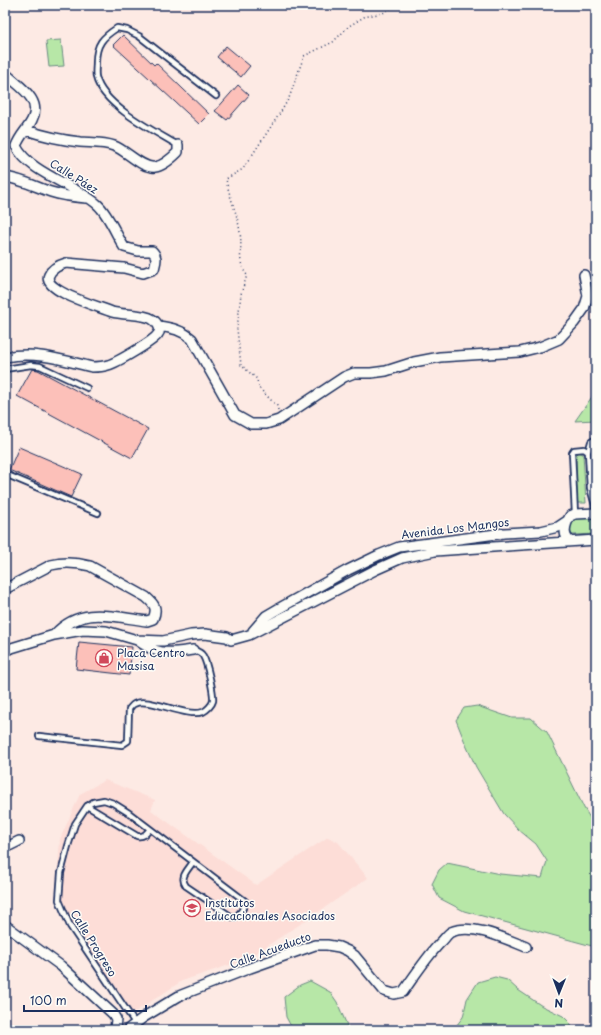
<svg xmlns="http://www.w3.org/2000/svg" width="601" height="1035" font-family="'Playpen Sans',sans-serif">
<rect width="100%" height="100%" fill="#fdeae4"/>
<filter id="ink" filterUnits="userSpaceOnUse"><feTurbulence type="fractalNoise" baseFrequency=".025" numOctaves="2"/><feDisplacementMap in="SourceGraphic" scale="8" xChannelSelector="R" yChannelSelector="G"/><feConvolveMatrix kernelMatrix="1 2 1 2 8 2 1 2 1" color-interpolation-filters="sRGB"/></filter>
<g filter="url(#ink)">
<path fill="#fdddd7" d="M 105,780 L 155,800 L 151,810 L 256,885 L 328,837 L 338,842 L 368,878 L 308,919 L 247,959 L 182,981 L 127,1017 L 83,953 L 66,925 L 56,896 L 60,839 L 80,794 Z"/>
<path fill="#b7e7a7" stroke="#698b82" d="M 61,40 L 64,66 L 49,67 L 46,41 Z
M 596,391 L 596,420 L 575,421 Z
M 579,452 L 583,454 L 586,503 L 576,503 L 576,455 Z
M 596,517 L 596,534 L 573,535 L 569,532 L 569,520 L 572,518 Z
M 477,706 L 512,718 L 531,718 L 547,732 L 584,808 L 596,828 L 596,949 L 592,946 L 464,911 L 439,898 L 432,884 L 439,870 L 447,863 L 500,874 L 542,878 L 547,861 L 536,844 L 519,830 L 504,814 L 476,767 L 466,745 L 456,720 L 464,708 Z
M 495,977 L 507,980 L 518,990 L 542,1006 L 563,1016 L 570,1023 L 573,1030 L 453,1030 L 463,1017 L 467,999 L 478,982 Z
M 310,981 L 330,992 L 337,1002 L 349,1030 L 293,1030 L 286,1017 L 284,997 L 300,985 Z"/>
<path fill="#fcc0b9" stroke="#1b2f5e" d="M 123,35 L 154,65 L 156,63 L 209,114 L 199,124 L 113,45 Z
M 226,46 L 250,66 L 241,77 L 217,57 Z
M 238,85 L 249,95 L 227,120 L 215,111 Z
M 32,369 L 38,370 L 148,429 L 132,458 L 17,396 Z
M 19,447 L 82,474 L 71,497 L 9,470 Z
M 79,642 L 132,647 L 129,675 L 76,669 Z"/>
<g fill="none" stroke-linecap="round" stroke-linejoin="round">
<g stroke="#1b2f5e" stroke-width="8">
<path id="service" d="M 178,145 C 154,131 103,106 96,77 C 95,73 96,67 96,62 C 96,44 103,37 117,28 L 127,30 L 139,36 L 216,96
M 5,369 L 31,365 L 40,366 L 87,388
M 588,452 L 591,442 L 596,439
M 5,474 L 98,513
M 575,514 L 572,453 L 574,450 L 584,449 L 588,452 L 590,488 L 596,509
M 39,736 L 122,745 L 128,741 L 129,709 C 131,707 132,705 134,704 C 148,696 185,718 203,712 C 207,710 212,705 213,701 C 214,694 207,662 203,656 C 201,652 197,651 193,650
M 87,806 L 137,836 C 144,837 146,834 150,829
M 135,1023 L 70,926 L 59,900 L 61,873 L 68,846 L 75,824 L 87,806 L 93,802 L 104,800 L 113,803 L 129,813 L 245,901 C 245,907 240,914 235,917 L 232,917 L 186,886 C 179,877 188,870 193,862"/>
</g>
<g stroke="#1b2f5e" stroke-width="12">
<path id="minor" d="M 5,73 C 18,86 43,99 32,120 C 27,130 20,135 16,146 C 29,173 76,185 98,205 C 108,214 117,236 124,247 L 138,251 L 152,251 C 158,257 156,261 154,269 L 143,273 L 124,268 L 66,263 C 59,265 52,268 49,275 C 41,291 101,307 112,312 C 123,315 144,314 152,319 C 157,322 162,329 158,334 C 154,341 116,363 108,365 C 102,367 98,367 92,367 C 62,360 36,351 5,357
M 26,130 C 44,136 62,140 80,142 C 92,143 103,142 114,146 C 126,150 142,169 155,167 C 163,166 172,158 178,152 L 178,145
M 5,177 C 21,179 36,187 51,192 C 63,196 74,197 86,198
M 159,326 C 172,328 182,330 192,339 L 235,415 L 251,424 L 266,424 L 279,420 L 344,377 L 354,373 L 371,373 L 386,371 L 414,362 L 440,357 L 520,352 L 540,347 L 559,339 L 574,323 L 584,309 L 588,296 L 584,275
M 570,541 C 562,535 565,525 570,516 L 575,514 L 596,513
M 5,589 L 51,565 C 64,562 78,563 90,566 L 146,597 C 154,604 158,608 153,619 L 147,621 C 112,617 82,605 54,635
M 253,631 L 266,616 L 278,609 L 348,570 L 379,555 L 399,547 L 504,533 L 541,531 L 558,527 L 567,521
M 137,640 C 158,656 169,653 193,650
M 5,650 L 54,635 L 83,630 L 106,631 L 137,640 L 163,641 L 191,635 L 205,634 L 227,637 L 231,640 L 249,635 L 375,570 L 402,558 L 435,551 L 596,540
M 5,848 L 19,841
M 5,925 L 61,966 L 113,1014 L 116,1019 L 115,1030
M 127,1030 L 144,1017 L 179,996 L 250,968 L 315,945 L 327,945 L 339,947 L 348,951 L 355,956 L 384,991 L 394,994 L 403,992 C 415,975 426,958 440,943 C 444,940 447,934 451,932 C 473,923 506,939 526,947"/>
</g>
<path stroke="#1b2f5e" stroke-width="1.5" stroke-dasharray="1 3" stroke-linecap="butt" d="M 278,410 L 277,406 L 258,387 L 257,379 L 241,365 L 237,329 L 241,294 L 247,275 C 236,261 243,249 240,233 C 238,214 229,197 226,179 L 243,169 L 282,110 L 289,98 L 304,56 L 333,42 L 349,26 L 364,17 L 386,12 L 393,5"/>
<use href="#service" stroke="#fdfcf7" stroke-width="4.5"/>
<use href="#minor" stroke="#fdfcf7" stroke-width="9"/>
</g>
</g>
<defs>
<g id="shop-ring" transform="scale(0.9)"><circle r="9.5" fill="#fdfcf7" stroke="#d1495b" stroke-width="1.5"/><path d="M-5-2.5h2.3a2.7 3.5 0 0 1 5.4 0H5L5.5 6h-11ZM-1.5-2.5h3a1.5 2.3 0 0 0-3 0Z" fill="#d1495b"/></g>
<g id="school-ring" transform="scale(0.9)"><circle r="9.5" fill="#fdfcf7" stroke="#d1495b" stroke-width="1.5"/><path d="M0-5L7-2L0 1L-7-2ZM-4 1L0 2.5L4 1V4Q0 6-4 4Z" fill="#d1495b"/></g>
</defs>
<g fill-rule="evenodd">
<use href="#shop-ring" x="104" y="658"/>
<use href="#school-ring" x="192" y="908"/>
</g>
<g text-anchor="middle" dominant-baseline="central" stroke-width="3" stroke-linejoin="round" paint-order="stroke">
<g font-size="11" fill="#1b2f5e" stroke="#fdfcf7">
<text transform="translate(74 176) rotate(32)">Calle Páez</text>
<text transform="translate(455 528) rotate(-7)">Avenida Los Mangos</text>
<text transform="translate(94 943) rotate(58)">Calle Progreso</text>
<text transform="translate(270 950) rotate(-20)">Calle Acueducto</text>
</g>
<g font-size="11" fill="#1b2f5e" stroke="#fdfcf7" text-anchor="start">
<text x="117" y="652">Placa Centro<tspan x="117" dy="13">Masisa</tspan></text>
<text x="205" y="902">Institutos<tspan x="205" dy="13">Educacionales Asociados</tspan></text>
</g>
</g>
<rect width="601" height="1035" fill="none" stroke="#fdfcf7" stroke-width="20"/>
<rect x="10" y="10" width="581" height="1015" fill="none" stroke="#1b2f5e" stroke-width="1.5" filter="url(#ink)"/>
<g transform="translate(559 993) rotate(181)" stroke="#fdfcf7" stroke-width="3" paint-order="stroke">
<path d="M0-3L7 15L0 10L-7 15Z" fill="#1b2f5e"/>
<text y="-6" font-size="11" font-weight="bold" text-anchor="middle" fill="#1b2f5e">N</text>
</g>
<path d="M24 1005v6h122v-6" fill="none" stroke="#1b2f5e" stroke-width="2"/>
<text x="30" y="1005" font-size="12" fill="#1b2f5e" stroke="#fdfcf7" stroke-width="3" paint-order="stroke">100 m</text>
</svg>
